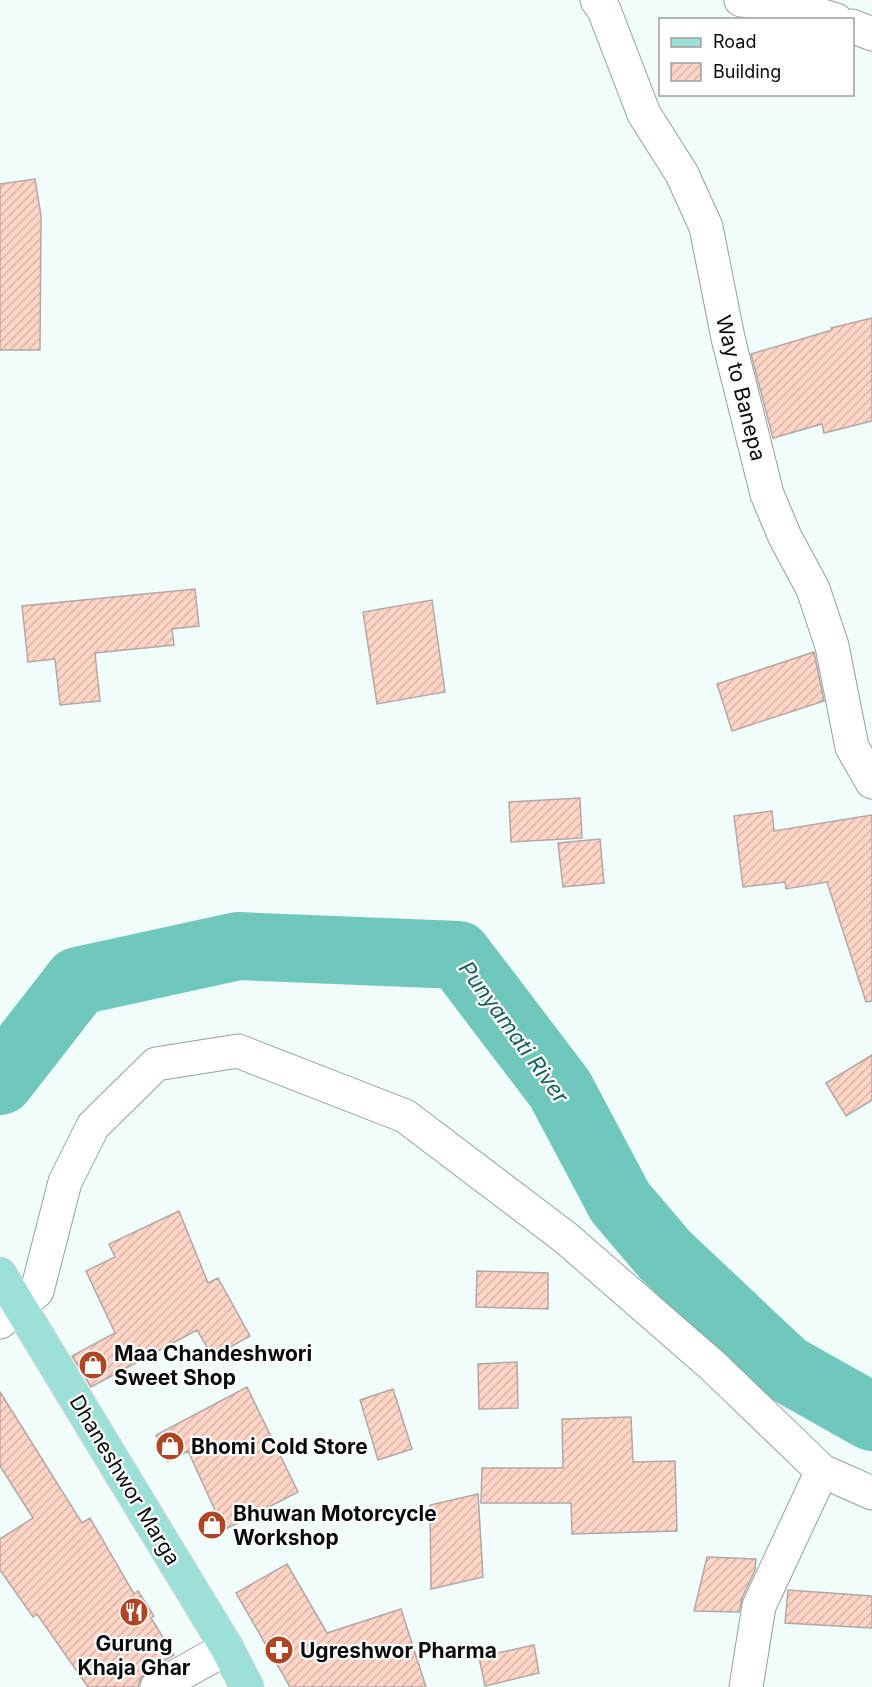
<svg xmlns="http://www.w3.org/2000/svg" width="872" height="1687" font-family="Inter,sans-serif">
<defs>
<pattern id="building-hatch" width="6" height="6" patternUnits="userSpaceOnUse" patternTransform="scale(1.5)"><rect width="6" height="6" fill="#fed4c6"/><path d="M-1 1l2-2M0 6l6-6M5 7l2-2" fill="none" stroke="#d8b5a9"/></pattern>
</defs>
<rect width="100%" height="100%" fill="#f1fdfb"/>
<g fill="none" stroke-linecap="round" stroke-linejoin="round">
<path stroke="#70c7bb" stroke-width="68" d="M 0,1081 L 78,981 L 238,946 L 458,955 L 560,1089 L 620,1202 L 665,1255 L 785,1368 L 872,1417"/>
</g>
<path fill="url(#building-hatch)" stroke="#b2a8a5" stroke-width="1.5" d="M 35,179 L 41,216 L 40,350 L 0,350 L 0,184 Z
M 872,318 L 872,421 L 824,433 L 822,424 L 773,438 L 751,354 L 832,330 L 831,328 Z
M 195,589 L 199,626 L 172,629 L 174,645 L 95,653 L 100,701 L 60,705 L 55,659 L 28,662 L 22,606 Z
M 432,600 L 445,692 L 377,704 L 363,612 Z
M 814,652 L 824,701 L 732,731 L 717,684 Z
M 580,798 L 582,838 L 511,842 L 509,802 Z
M 772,811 L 774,831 L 872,815 L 872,1001 L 866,1002 L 827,882 L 786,889 L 785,882 L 743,887 L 734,816 Z
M 600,839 L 604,883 L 563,887 L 558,843 Z
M 872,1055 L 872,1100 L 846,1116 L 826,1083 Z
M 179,1211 L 208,1283 L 218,1278 L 250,1336 L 213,1357 L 197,1330 L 91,1387 L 72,1356 L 115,1333 L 86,1271 L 115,1257 L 109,1244 Z
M 477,1271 L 548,1273 L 548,1309 L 476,1307 Z
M 517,1362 L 518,1408 L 479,1409 L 478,1364 Z
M 247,1387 L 298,1492 L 224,1530 L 188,1451 L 168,1461 L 156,1435 Z
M 393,1389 L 412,1449 L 378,1460 L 360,1400 Z
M 0,1392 L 82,1523 L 90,1518 L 134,1594 L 138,1591 L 154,1616 L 151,1618 L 174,1655 L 147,1671 L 141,1678 L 138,1687 L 88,1687 L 37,1614 L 33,1617 L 0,1570 L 0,1539 L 33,1518 L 0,1466 Z
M 631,1417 L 633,1462 L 675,1461 L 677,1531 L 572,1534 L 571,1503 L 481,1503 L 482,1468 L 563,1468 L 562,1419 Z
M 478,1494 L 483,1577 L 431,1589 L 430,1505 Z
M 707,1557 L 756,1559 L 755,1570 L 742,1598 L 739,1612 L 694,1611 Z
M 287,1564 L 327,1633 L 401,1609 L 426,1687 L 290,1687 L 236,1593 Z
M 788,1590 L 872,1596 L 872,1628 L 785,1623 Z
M 534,1645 L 539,1673 L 485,1686 L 479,1657 Z"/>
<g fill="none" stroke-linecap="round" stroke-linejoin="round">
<g stroke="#95a09e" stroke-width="35">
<path id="street" d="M 597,0 L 604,10 L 644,114 L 682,174 L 706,227 L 728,338 L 767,494 L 785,537 L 813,589 L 832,646 L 852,747 L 872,782
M 741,0 L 787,5 L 836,20
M 852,26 L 872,34
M 0,1322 L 37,1291 L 65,1182 L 93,1126 L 156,1064 L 238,1051 L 405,1116 L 566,1238 L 713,1366 L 822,1471 L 872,1493
M 157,1687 L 227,1648
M 746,1687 L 759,1606 L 822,1471"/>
</g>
<g stroke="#d8d8d8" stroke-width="35">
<path id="primary" d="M 0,1274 L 227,1648 L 247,1687"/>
</g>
<use href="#street" stroke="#fff" stroke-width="33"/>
<use href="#primary" stroke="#9ce0d8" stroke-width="33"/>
</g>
<defs>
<g id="shop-disc" transform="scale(1.5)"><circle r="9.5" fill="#ae4623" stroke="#fff"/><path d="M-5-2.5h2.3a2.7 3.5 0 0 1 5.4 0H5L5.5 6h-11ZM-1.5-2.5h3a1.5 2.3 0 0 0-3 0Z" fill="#fff"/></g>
<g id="restaurant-disc" transform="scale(1.5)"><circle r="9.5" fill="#ae4623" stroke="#fff"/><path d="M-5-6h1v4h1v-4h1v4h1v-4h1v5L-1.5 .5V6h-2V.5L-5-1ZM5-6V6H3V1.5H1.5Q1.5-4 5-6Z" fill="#fff"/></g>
<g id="pharmacy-disc" transform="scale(1.5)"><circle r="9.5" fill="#ae4623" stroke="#fff"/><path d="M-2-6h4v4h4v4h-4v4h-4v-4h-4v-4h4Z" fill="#fff"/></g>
</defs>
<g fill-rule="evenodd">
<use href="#shop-disc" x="93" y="1365"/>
<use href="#shop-disc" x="170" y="1446"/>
<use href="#shop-disc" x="212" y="1525"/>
<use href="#restaurant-disc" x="134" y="1612"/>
<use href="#pharmacy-disc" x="279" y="1650"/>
</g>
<g text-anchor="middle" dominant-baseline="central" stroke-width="4.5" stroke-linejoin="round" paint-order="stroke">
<g font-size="21" fill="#090c0c" stroke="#fff">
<text transform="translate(741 388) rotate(76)">Way to Banepa</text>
<text transform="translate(125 1480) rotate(59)">Dhaneshwor Marga</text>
</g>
<g font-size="21" font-weight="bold" fill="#090c0c" stroke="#fff" text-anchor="start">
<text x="114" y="1353">Maa Chandeshwori<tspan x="114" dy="24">Sweet Shop</tspan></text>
<text x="191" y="1446">Bhomi Cold Store</text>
<text x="233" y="1513">Bhuwan Motorcycle<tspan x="233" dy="24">Workshop</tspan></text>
<text x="134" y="1643" text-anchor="middle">Gurung<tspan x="134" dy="24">Khaja Ghar</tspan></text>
<text x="300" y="1650">Ugreshwor Pharma</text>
</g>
<g font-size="22" font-style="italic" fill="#1b625a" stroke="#fff">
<text transform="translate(514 1032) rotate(54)">Punyamati River</text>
</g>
</g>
<rect x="659" y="18" width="195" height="78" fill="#ffffff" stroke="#9d9e9e" stroke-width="1.5"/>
<rect x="671" y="38" width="30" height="9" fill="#9ce0d8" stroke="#9d9e9e" stroke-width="1.5"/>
<text x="713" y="48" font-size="18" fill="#090c0c">Road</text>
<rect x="671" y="63" width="30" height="18" fill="url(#building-hatch)" stroke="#9d9e9e" stroke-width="1.5"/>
<text x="713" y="78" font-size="18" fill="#090c0c">Building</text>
</svg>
